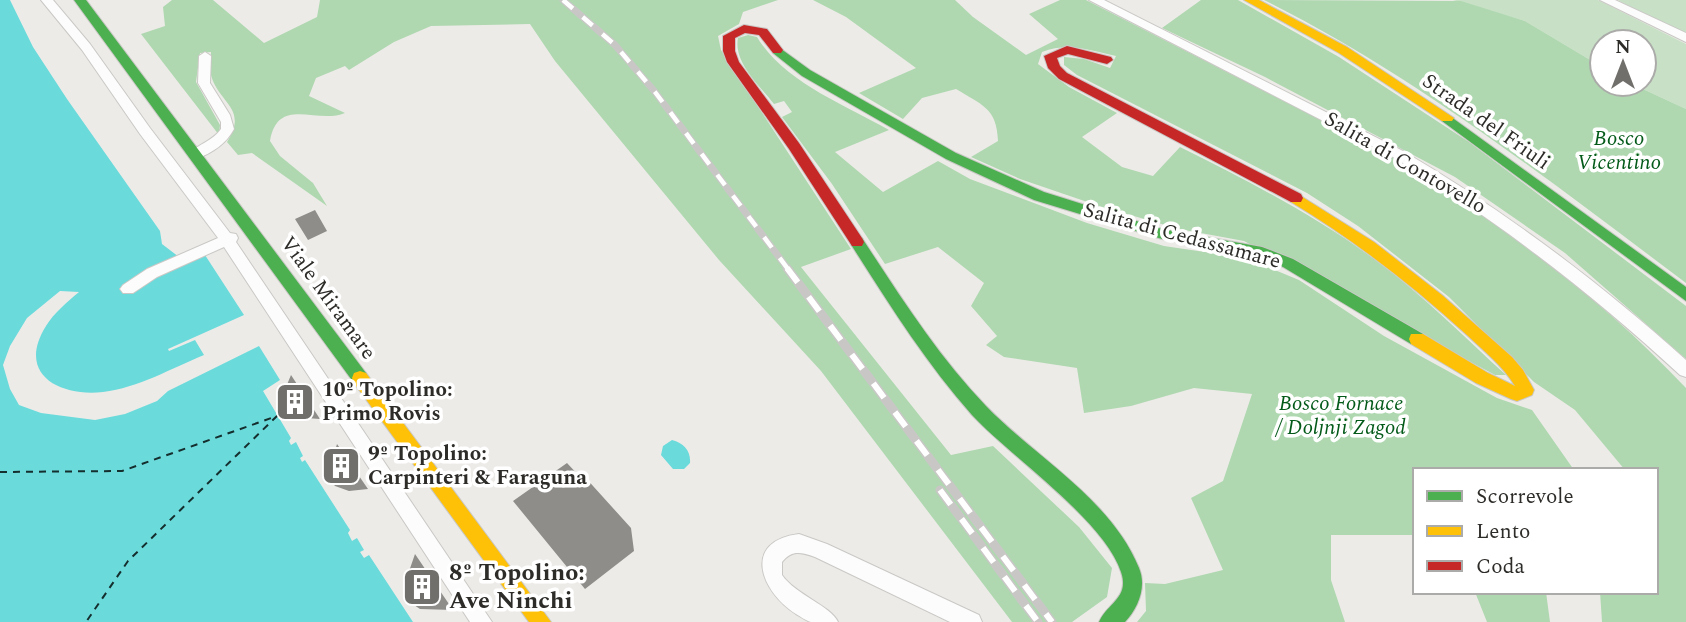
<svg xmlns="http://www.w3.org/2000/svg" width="1686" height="622" font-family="Spectral,serif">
<rect width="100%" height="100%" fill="#edebe8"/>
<path fill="#c8e1c6" d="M 1453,0 L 1598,0 L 1686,44 L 1686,109 L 1632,84 L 1644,84 L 1644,42 L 1602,42 L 1602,67 L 1525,21 Z
M 1618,0 L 1686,0 L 1686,33 L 1621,2 Z"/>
<path fill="#afd8b0" d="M 172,0 L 213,0 L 264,43 L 317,17 L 320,0 L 778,0 L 743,12 L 739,24 L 718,36 L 721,50 L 851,249 L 801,267 L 951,455 L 993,446 L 1079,527 L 1112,568 L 1107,597 L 1072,622 L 1012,622 L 821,371 L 719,260 L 555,61 L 530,24 L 431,26 L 394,42 L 349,70 L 345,66 L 316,78 L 309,96 L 345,113 C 317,125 278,95 270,141 L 280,156 L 313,183 L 327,206 L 252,153 L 238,155 L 227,142 C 249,108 218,103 211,75 C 209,69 211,59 211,52 L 200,53 L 196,82 L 220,125 L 219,135 L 141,34 L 165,26 L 163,7 Z
M 813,0 L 955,0 L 973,17 L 1026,55 L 1058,39 L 1029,14 L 1060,0 L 1086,0 L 1378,149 C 1492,214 1596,293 1686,388 L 1686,622 L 1602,622 L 1600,592 L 1656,592 L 1656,470 L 1625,470 L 1575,410 L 1534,382 L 1449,297 L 1358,226 L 1307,193 L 1077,75 L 1064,65 L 1064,57 L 1084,59 L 1110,68 L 1116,56 C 1089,50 1068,42 1042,52 L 1038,64 L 1069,87 L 1117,113 L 1082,137 L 1122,167 L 1153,176 L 1180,147 C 1248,181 1317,216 1378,262 C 1424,296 1464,337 1506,375 L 1495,375 L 1244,241 L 1179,229 L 1099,206 L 1020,179 L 971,157 L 998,141 C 997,108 982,105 956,89 L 922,98 L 903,119 L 859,93 L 916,68 L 846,17 Z
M 1201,0 L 1238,0 L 1339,57 L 1469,142 L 1686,306 L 1686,359 L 1565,253 L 1455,177 L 1265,77 L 1162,28 Z
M 1264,0 L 1461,1 L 1525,21 L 1602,67 L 1602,84 L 1632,84 L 1686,109 L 1686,283 C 1550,181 1416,76 1264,0 Z
M 748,35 L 757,37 C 784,82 845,105 889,130 L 835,152 L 883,192 L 938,161 L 970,179 L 1087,223 L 1164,246 L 1246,258 L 1299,280 L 1384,336 L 1497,398 L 1532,410 L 1574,470 L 1415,470 L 1415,535 L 1331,535 L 1331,580 L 1345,622 L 1137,622 L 1146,611 L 1145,583 L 1165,584 L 1223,570 L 1191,498 L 1223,481 L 1252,394 L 1194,388 L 1131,406 L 1084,413 L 1077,368 L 1004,357 L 986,345 L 997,336 L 971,306 L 984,283 L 938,247 L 885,264 L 832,184 L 782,117 L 792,112 L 784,101 L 774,104 C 760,86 733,62 738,38 Z
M 1475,592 L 1546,592 L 1550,622 L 1487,622 Z"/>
<path fill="#6bdadb" d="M 0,0 L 10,0 L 33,47 L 67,99 L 160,231 L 162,244 L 179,257 L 123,287 L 122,292 L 128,293 L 146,280 L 205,255 L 244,315 L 168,349 L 169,351 L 195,340 L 204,355 C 172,368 138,388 103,392 C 59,397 16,374 46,326 C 54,313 67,302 79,292 L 60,291 L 27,318 L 10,346 L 3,365 L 10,389 L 19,405 L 41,413 L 95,420 L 125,414 L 157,401 L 168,391 L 259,346 L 280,380 L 263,391 L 291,438 L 289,441 L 291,445 L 296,442 L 303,456 L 300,458 L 302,462 L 305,460 L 350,530 L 348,533 L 352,541 L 357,538 L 364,550 L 360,552 L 364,558 L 369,555 L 413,622 L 0,622 Z
M 672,440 C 684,443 691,451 690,463 L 684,469 L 673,469 L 661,455 L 663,446 Z"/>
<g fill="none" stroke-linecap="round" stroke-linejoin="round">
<path stroke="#152e2e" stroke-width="2" stroke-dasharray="7 6" stroke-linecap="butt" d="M 0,472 L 122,471 L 277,416 L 128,561 L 86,622"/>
</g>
<path fill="#8e8d8a" d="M 315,210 L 327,231 L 308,240 L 295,219 Z
M 291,375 L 320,419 L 292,417 L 282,410 L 281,399 Z
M 337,444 L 368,489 L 349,491 L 335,486 L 329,479 L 329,471 Z
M 567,463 L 581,478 L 584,476 L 631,528 L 634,551 L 585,589 L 513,501 Z
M 415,554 L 453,610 L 420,609 L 411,603 L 406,594 L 406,580 Z"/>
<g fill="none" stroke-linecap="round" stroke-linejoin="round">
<g stroke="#c9c8c5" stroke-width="2">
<path id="street" d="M 41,0 L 53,0 L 90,44 L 150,128 L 230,233 L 236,234 L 238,238 L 236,242 L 492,622 L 470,622 L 224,247 L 157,277 L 133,293 L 123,293 L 120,289 L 123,285 L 147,269 L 218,238 L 140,134 L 82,50 Z
M 1089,0 L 1104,0 L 1403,151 C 1505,211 1598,281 1686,360 L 1686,377 L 1680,375 C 1591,293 1497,220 1393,157 Z
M 1600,0 L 1615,0 L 1686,33 L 1686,42 Z
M 205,52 L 211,56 L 210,83 L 230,115 L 234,129 C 226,144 212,153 196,159 L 189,154 C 198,144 213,141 221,129 L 221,122 L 198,83 L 199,56 Z
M 799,534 L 827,544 L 979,615 L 982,622 L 950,622 L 815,557 C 800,552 792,550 782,562 L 782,575 C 796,595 831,606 838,622 C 830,622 819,622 811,622 C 806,621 800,616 796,614 C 760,591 742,541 799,534 Z"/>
</g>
<g stroke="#c9c8c5" stroke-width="2">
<path id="fast" d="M 74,0 L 86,0 L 366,373 L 368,378 L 366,383 L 360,385 L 354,383 Z
M 777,46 L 810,70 L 956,153 L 1044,192 L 1162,229 L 1262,247 L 1293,259 L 1423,334 L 1425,339 L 1423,344 L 1411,344 L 1283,267 L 1255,256 L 1162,239 L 1034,200 L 946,159 L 802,76 L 773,53 L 773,47 Z
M 1447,114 L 1686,287 L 1686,301 L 1442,121 L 1442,115 Z
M 857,237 L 862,238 C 900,296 938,356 986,406 C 1036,458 1111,499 1139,568 C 1147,587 1138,608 1125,622 L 1099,622 C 1107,603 1130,598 1121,572 C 1104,520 1011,457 972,415 C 926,363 889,304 852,246 L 850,242 L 852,238 Z"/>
</g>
<g stroke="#c9c8c5" stroke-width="2">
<path id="slow" d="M 1244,0 L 1259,0 L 1347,47 L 1454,118 L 1452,121 L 1442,121 L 1339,53 Z
M 1296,193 L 1374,242 L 1442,295 L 1512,357 L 1523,370 L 1534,390 L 1532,395 L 1517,401 L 1511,399 L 1476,383 L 1411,344 L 1409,339 L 1411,334 L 1423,334 L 1488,373 L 1515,386 C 1503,366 1484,351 1467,335 C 1412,285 1354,240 1291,202 L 1289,198 Z
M 360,371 L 366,373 L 551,622 L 529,622 L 354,383 L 352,378 L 354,373 Z"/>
</g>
<g stroke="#c9c8c5" stroke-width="2">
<path id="jam" d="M 744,25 L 767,29 L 783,50 L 781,53 L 773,53 L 759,35 L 745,33 L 735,38 L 735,51 L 739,62 L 799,143 L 862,238 L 864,242 L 862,246 L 852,246 L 789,149 L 727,62 L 723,51 L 723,36 Z
M 1067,46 L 1111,57 L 1113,60 L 1107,64 L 1068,54 L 1057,58 L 1060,66 L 1067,73 L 1301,194 L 1303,198 L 1301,202 L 1291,202 L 1059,79 L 1048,68 L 1044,56 Z"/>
</g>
<use href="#street" fill="#fcfcfc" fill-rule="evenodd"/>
<use href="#fast" fill="#4caf50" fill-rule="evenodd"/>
<use href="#slow" fill="#ffc107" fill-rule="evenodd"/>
<use href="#jam" fill="#c62828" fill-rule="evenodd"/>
<g stroke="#c8c7c6" stroke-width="7">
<path id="rail-far1" d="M 563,0 L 615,45 L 655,92 L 788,269"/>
</g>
<g stroke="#c8c7c6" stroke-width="9">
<path id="rail" d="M 787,268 L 1052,622
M 940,490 L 1038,622"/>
</g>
<use href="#rail-far1" stroke="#fff" stroke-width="4.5" stroke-dasharray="13" stroke-linecap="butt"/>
<use href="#rail" stroke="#fff" stroke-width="6" stroke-dasharray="18" stroke-linecap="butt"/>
</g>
<defs>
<g id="building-square" transform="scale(2.0125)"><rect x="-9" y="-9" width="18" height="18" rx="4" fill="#706f6c" stroke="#fff"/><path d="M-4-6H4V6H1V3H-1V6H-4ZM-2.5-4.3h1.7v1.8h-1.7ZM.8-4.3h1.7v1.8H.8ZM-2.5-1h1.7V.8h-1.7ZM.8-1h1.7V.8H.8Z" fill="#fff"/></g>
</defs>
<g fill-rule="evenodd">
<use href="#building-square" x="295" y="402"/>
<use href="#building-square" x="341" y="466"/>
<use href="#building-square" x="422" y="587"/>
</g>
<g text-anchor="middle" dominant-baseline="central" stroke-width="7" stroke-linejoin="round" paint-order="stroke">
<g font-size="21" fill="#2d2c29" stroke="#fff">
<text transform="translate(1486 122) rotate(35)">Strada del Friuli</text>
<text transform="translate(1405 163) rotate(30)">Salita di Contovello</text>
<text transform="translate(1182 236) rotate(15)">Salita di Cedassamare</text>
<text transform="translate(328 298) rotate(54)">Viale Miramare</text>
</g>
<g font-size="21" font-style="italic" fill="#035a19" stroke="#fff">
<text x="1619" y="139">Bosco<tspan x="1619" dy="24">Vicentino</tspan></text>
<text x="1341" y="404">Bosco Fornace<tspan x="1341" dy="24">/ Doljnji Zagod</tspan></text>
</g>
<g font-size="21" font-weight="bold" fill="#2d2c29" stroke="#fff" text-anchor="start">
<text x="322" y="390">10º Topolino:<tspan x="322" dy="24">Primo Rovis</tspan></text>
<text x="368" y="454">9º Topolino:<tspan x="368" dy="24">Carpinteri &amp; Faraguna</tspan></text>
</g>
<g font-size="24" font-weight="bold" fill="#2d2c29" stroke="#fff" text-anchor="start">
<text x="449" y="573">8º Topolino:<tspan x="449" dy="28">Ave Ninchi</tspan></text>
</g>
</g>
<rect x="1413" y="468" width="245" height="126" fill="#ffffff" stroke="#ababa9" stroke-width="2"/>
<rect x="1427" y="491" width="35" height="10" fill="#4caf50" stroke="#ababa9" stroke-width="2"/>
<text x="1476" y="503" font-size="21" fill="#2d2c29">Scorrevole</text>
<rect x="1427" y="526" width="35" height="10" fill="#ffc107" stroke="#ababa9" stroke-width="2"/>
<text x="1476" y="538" font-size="21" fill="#2d2c29">Lento</text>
<rect x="1427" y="561" width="35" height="10" fill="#c62828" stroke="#ababa9" stroke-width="2"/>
<text x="1476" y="573" font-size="21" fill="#2d2c29">Coda</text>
<g transform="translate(1623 63)"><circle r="33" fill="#ffffff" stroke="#ababa9" stroke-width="2"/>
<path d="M0-5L12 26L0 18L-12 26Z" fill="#706f6c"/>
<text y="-10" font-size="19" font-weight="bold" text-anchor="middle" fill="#2d2c29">N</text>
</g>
</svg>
